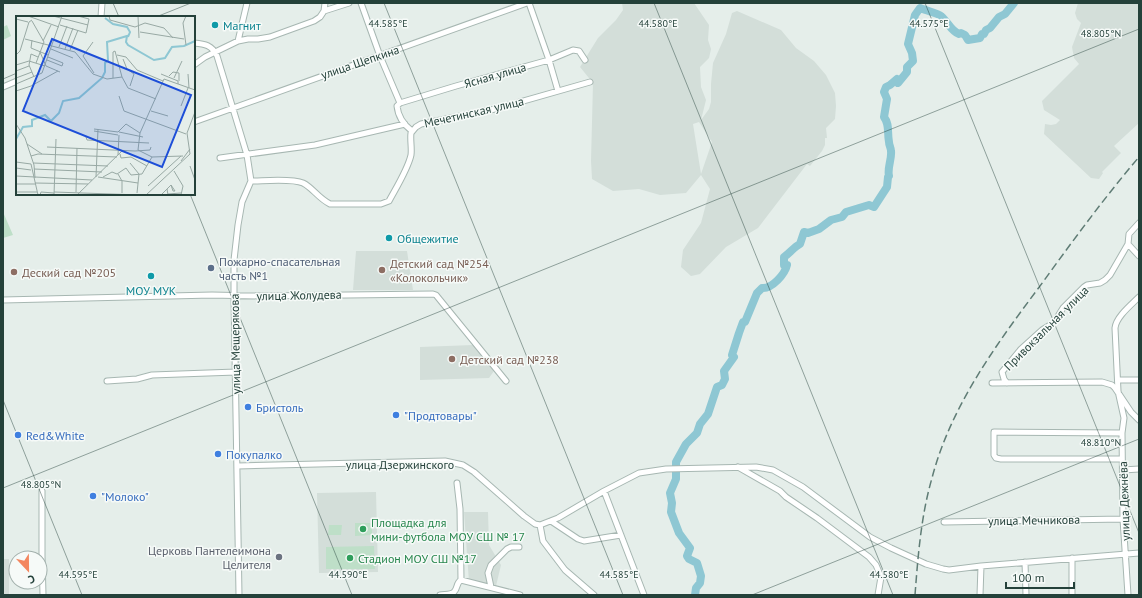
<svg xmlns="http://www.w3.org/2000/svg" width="1142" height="598" font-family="'PT Sans',sans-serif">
<rect width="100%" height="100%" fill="#e5eeea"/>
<path fill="#d3ded9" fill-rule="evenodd" d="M 622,3 L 694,3 L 709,25 L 708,40 L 711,49 L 709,58 L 700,67 L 701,87 L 706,100 L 701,120 L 709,109 L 711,102 L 711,84 L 713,63 L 726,34 L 732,13 L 737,11 L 781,30 L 796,48 L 814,61 L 826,75 L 835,93 L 836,106 L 835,119 L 826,128 L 827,138 L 825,138 L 825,145 L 822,151 L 810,166 L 807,164 L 758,228 L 726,247 L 700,274 L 691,276 L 681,267 L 683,250 L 701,223 L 710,189 L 701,175 L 686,193 L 660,195 L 639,189 L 613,191 L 592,179 L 591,161 L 593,83 L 580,67 L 598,38 L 616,20 L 623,10 ZM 699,122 L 712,142 L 701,174 L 693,124 Z
M 1078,3 L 1139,3 L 1139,123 L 1114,146 L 1121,153 L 1102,172 L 1103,173 L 1099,179 L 1091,178 L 1044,134 L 1045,124 L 1051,125 L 1056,124 L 1060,120 L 1044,110 L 1042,101 L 1079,64 L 1074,58 L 1072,47 L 1081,23 L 1077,19 L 1075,13 Z
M 356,251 L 407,251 L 413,290 L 353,290 Z
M 473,345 L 494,371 L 489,378 L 420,380 L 420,347 Z
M 376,492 L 378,572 L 319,573 L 317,493 Z
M 464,512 L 488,512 L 489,545 L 501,565 L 496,586 L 469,582 Z
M 3,559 L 9,559 L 9,595 L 3,595 Z"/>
<path fill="#bedfc8" d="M 7,25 L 11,36 L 3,40 L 3,27 Z
M 3,212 L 13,235 L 3,238 Z
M 355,523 L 372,523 L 372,535 L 355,536 Z
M 329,525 L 342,525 L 341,535 L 328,535 Z
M 374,546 L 375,569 L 326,569 L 326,547 Z"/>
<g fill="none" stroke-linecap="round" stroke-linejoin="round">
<path stroke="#8ec7d3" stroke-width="8" d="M 695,595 L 696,588 L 700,583 L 701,576 L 697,563 L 689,559 L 687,556 L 690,548 L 679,533 L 671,512 L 672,503 L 670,493 L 676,479 L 676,462 L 686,444 L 697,433 L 700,424 L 708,414 L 717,387 L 722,385 L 725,379 L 724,371 L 734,357 L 732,355 L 739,333 L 743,322 L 745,322 L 757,293 L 762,288 C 772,289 785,274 787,265 L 784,265 L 784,257 C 790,253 794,247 800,244 L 804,232 L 808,233 L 819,229 L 831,220 L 842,217 L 846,212 L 869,205 L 874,207 L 887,187 L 888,177 L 889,176 C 887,168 892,159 891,151 C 891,148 889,145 889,142 C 887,132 890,125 884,117 L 887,99 L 884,92 L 886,87 L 890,85 L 897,79 L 898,83 L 907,72 L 907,67 L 913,61 L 912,53 L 908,44 L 915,15 L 920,8 C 925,10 939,14 941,16 C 948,22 951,31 959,34 L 961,33 L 965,35 L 968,40 L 980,38 L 982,34 L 984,34 L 986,30 L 990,28 L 999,17 L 1005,14 L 1014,3"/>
<g stroke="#a7b7b2" stroke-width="7">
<path id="minor" d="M 361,3 L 380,56 L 400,103 L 397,106 C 398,116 404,125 412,131
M 529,3 L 549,60 L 558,91
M 324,11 L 325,3
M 101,17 L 102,3
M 238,41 L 247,3
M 194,43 C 205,44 212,45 217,56 L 247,155 L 251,181 L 242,202 L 238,225 L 234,260 L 234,295 L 239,595
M 194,65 L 205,57 L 238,41 L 248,39 L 258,39 L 270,37 L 314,21 L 320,17 L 324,11 L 349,3
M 3,87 L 17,81
M 400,103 L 456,86 L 549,60 L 573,50 L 579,51 L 585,60
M 194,122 L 527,3
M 220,158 L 315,145 L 405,124
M 251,181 C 263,181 292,178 303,183 C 313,188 318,198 330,204 L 381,204 L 389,201 C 396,188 408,169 411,155 C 412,148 410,140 411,133 L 416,127 L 421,124 L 495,109 L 590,82
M 1128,244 L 1139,256
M 3,300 L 212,295 L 261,296 L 433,294 L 436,295 L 506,381
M 1118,380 L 1139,380
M 107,381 L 137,379 L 152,375 L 236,372
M 992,383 L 1102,382 L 1112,385 L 1115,388 L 1131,412 L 1139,420
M 1007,383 L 1004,379 L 1002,372 L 1021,349 L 1042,330 L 1050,325 L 1055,321 L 1063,308 L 1084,287 L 1087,285 L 1100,283 L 1105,280 L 1110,275 L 1128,244 L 1129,234 L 1139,223
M 1122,433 L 994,432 L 994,455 L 996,458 L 1001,459 L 1122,459
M 238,466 L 445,461 L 463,465 L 474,472 L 524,516 L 535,524 L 540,525 L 558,518 L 604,491 L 639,473 L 666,469 L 756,467 L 773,470 L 803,487 L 870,537 L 891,548 L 926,564 L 943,569 L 949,570 L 981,566 L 1139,553
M 738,467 L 780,491 L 786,497 L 817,518 L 869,557 L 876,565 L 881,577 L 878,595
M 1123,470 L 1139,469
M 457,483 L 460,509 L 461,580 L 520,595
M 42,491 L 42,556 L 43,595
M 604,491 L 644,595
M 551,521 L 578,539 L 584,541 L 621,535
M 944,522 L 1123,519
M 540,525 L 543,541 L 565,570 L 594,595
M 1072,558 L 1072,595
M 1025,562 L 1026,595
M 491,587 L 488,573 L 491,565 L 507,549 L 511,547 L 519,547
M 440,595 C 444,594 451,595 454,592 C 458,588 456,583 461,580
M 980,595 L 981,566
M 1128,595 L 1123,519 L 1122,433 L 1124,418 L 1118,391 L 1115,328 C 1116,317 1131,305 1139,297"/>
</g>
<use href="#minor" stroke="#fff" stroke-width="5"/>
<path stroke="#5f7c75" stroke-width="1.5" stroke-dasharray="8 4" stroke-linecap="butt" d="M 915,595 C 918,556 921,516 932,478 C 951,405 998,342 1043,282 C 1074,239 1105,197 1139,157"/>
</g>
<path fill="none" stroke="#24413a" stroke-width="1" stroke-opacity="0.45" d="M 113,3 L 119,17M 384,3 L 623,595M 654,3 L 893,595M 925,3 L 1139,533M 156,17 L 191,3M 3,79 L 17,73M 190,194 L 352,595M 3,400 L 82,595M 3,488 L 1139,29M 752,595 L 1139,439"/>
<g fill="#0f9aa8" stroke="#f6faf8" stroke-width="1.5">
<circle cx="215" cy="25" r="4"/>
<circle cx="389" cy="238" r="4"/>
<circle cx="151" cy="276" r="4"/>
</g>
<circle fill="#5c6f8a" stroke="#f6faf8" stroke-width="1.5" cx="211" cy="268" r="4"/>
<g fill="#8d6e63" stroke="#f6faf8" stroke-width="1.5">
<circle cx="382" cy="270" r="4"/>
<circle cx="14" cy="272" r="4"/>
<circle cx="452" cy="359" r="4"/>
</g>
<g fill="#3f7fe0" stroke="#f6faf8" stroke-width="1.5">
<circle cx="248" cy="407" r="4"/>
<circle cx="396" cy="415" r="4"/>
<circle cx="18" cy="435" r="4"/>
<circle cx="218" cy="454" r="4"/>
<circle cx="93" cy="496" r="4"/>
</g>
<g fill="#2e9e5b" stroke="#f6faf8" stroke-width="1.5">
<circle cx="363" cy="529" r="4"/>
<circle cx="350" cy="558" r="4"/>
</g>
<circle fill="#6b7280" stroke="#f6faf8" stroke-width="1.5" cx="279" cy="557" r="4"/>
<g text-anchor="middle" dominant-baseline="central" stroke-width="3" stroke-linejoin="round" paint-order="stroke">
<g font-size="12" fill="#0d838f" stroke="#f6faf8" text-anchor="start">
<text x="223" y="25">Магнит</text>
<text x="397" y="238">Общежитие</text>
<text x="151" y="290" text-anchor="middle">МОУ МУК</text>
</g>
<g font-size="12" fill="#24413a" stroke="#f6faf8">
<text transform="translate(360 62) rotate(-19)">улица Щепкина</text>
<text transform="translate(495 75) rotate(-16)">Ясная улица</text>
<text transform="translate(474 112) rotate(-13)">Мечетинская улица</text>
<text transform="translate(299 295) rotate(-1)">улица Жолудева</text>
<text transform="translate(1046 328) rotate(-45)">Привокзальная улица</text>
<text transform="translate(235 344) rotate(-91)">улица Мещерякова</text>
<text x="400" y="464">улица Дзержинского</text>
<text transform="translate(1124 501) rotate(-92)">улица Дежнёва</text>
<text transform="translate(1034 520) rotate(-1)">улица Мечникова</text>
</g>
<g font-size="12" fill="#4e5e75" stroke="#f6faf8" text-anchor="start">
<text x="219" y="261">Пожарно-спасательная<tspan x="219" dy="14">часть №1</tspan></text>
</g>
<g font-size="12" fill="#785e54" stroke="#f6faf8" text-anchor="start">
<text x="390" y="263">Детский сад №254<tspan x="390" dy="14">«Колокольчик»</tspan></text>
<text x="22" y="272">Деский сад №205</text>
<text x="460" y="359">Детский сад №238</text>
</g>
<g font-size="12" fill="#366cbe" stroke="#f6faf8" text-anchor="start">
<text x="256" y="407">Бристоль</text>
<text x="404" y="415">"Продтовары"</text>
<text x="26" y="435">Red&amp;White</text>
<text x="226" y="454">Покупалко</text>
<text x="101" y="496">"Молоко"</text>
</g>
<g font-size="12" fill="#27864d" stroke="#f6faf8" text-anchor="start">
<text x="371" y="522">Площадка для<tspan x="371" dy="14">мини-футбола МОУ СШ № 17</tspan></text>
<text x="358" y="558">Стадион МОУ СШ №17</text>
</g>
<g font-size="12" fill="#5b616d" stroke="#f6faf8" text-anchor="end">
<text x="271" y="550">Церковь Пантелеимона<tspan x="271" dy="14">Целителя</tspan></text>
</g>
</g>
<g transform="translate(16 16)">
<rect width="179" height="179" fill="#e5eeea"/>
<path fill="none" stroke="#8ec7d3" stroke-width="2" d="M 89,2 L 97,8 L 111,11 L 114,16 L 112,21M 0,123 L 7,111 L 16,110 L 16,104 L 29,99 L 35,105 L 43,97 L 47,85 L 63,82 L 86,62 L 89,56 L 89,47 L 92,44 L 91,26 L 111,20 L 110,26 L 112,29 L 138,44 L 149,42 L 156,31 L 168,30 L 179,25"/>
<path fill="none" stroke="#98a9a4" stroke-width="1" d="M 12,0 L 43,11M 37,0 L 72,9M 93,0 L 94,4 L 119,11 L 129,7 L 148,12 L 157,22M 122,0 L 123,22M 170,0 L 167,7 L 170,29M 0,3 L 12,6M 16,5 L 28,26M 44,9 L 70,17 L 73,3 L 62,0M 124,16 L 168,23M 9,23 L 59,36 L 77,58 L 91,63 L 106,61 L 112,72 L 140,83M 16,24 L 15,32 L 32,39M 27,25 L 35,9M 77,26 L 67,40 L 78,57M 43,31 L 51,10M 35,33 L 57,42M 49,33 L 57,12M 54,34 L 62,14M 24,36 L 30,50 L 44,56M 97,36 L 99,35 L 106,61M 0,39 L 4,35 L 13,6 L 16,4M 101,39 L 110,41 L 121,54 L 147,65M 107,43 L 111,53 L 118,58 L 114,70M 31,44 L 46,50 L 47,47 L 32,41M 20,47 L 28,26M 0,49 L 13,45 L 29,50M 0,55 L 13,50M 145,58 L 162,65 L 162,68M 172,58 L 173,72M 153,60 L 157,56 L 163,57 L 163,65M 18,61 L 13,49 L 15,38 L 22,41M 0,62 L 16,56M 97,62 L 97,36M 158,62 L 166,45M 0,68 L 26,57 L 46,0M 0,75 L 15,70 L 42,55M 103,80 L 108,95 L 170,118M 165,90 L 172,72M 135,95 L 152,100M 0,108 L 9,122 L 18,149 L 19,162M 78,113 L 102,116 L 110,108 L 124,117M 78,115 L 102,119M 103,116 L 127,121M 70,121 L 71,124 L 133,127M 11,128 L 26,138M 31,131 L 119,135 L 134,134 L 135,131M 122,134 L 124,117 L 148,63 L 179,74M 122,134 L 136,141 L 167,140M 104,138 L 105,142 L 115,141 L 131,150M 102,139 L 103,119M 15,140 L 22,138 L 101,141M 165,145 L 174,133M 0,146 L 15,148 L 22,179M 17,147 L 92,150M 114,147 L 123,158 L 121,177M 174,150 L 179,164M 0,152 L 15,154M 18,153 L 86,156M 158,155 L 167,170 L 165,179M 102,158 L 106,165 L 106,177M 0,160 L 76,164M 80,161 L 82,113M 82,161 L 122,167M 87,161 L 96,156 L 101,158 L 110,152 L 115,159 L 126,158 L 136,141M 19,167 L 72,168M 0,168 L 20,168M 132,170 L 165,140M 151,173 L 155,169 L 157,175 L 159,175 L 155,169M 0,176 L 21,176M 38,176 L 124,179M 60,176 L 61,132M 152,178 L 165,177M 24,179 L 25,176 L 38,177M 38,179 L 40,123M 61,179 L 107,134M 130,179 L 174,138 L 171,117 L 179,96M 145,179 L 151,173 L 152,179"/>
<path fill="#1d4ed8" fill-opacity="0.15" stroke="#1d4ed8" stroke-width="2" d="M 36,23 L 175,79 L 146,151 L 7,95 Z"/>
<rect width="179" height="179" fill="none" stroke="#24413a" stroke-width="2"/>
</g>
<g font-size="10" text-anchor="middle" fill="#24413a" stroke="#f6faf8" stroke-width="3" stroke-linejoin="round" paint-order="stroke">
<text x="388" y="27">44.585°E</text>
<text x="658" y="27">44.580°E</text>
<text x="929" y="27">44.575°E</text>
<text x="1101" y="37">48.805°N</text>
<text x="1101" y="446">48.810°N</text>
<text x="41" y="488">48.805°N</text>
<text x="78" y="578">44.595°E</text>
<text x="348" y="578">44.590°E</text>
<text x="619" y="578">44.585°E</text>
<text x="889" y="578">44.580°E</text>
</g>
<rect width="1142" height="598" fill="none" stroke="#24413a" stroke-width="8"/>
<g transform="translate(28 570) rotate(158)"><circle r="19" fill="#f6faf8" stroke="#a2b0ac"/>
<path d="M0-3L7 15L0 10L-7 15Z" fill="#f3865f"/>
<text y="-6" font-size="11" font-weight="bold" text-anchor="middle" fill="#24413a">С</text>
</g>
<path d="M1006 582v6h68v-6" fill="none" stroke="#24413a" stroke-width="2"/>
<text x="1012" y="582" font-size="12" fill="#24413a" stroke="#f6faf8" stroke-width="3" paint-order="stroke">100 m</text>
</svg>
